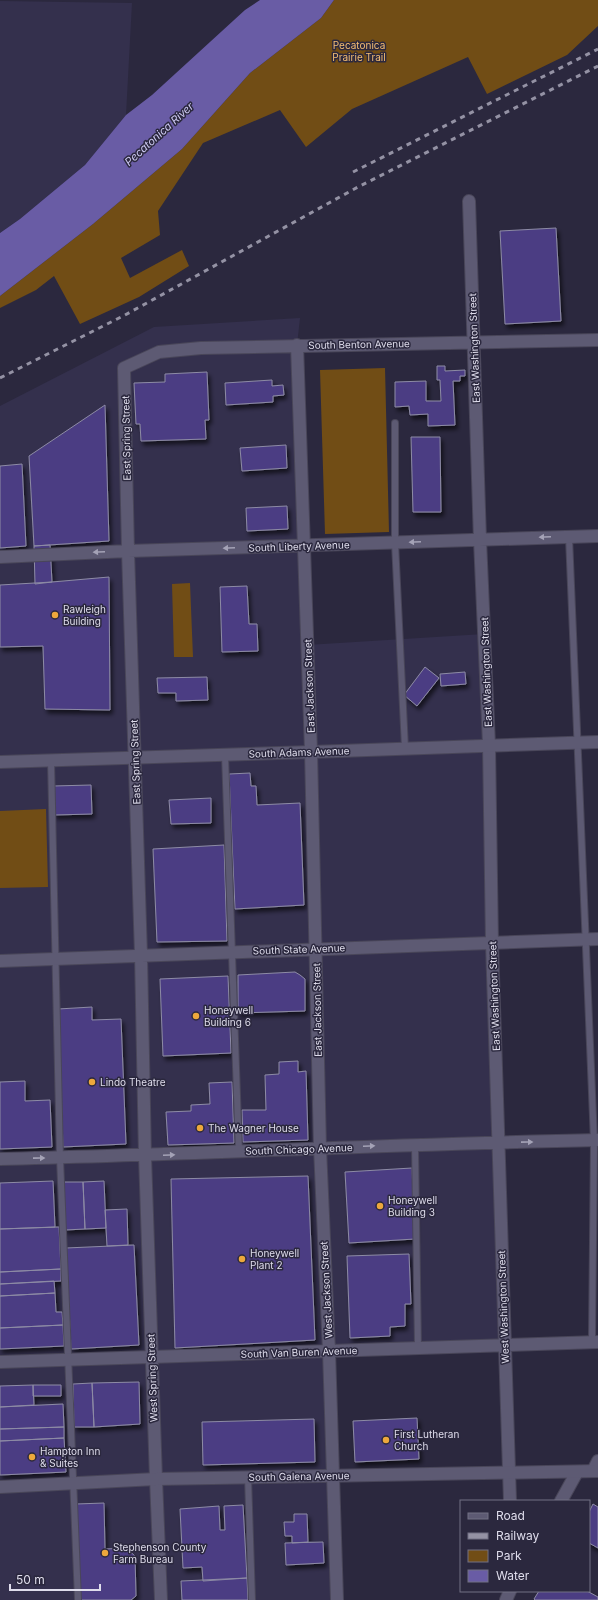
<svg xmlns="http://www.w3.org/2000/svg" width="598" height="1600" font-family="Inter,sans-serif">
<defs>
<filter id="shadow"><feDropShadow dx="2.5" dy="4" stdDeviation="2" flood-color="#0009"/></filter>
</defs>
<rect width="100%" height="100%" fill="#2b283e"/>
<path fill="#34304d" d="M 0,1 L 132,3 L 126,115 L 85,165 L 20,219 L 0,233 Z
M 300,318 L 297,345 L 307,645 L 484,634 L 504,1345 L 329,1351 L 337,1600 L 0,1600 L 0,406 L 154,327 Z"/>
<path fill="#714d15" d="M 334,0 L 598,0 L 598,26 L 567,55 L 487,94 L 468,57 L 352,109 L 306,147 L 280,110 L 203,143 L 158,211 L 160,235 L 121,258 L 130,278 L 182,250 L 189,266 L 139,297 L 80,324 L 54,276 L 36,290 L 0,308 L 0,296 L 93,224 L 182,149 L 250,73 L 321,18 Z
M 385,368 L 389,532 L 325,534 L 320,370 Z
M 190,583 L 193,657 L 174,657 L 172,584 Z
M 46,809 L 48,887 L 0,888 L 0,811 Z"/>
<path fill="#695ca5" d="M 260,0 L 334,0 L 321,18 L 250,73 L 182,149 L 93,224 L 0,296 L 0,233 L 20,219 L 85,165 L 126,115 L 152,95 L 245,10 Z"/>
<path fill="#4c3e83" stroke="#8d8ba5" filter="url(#shadow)" d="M 556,228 L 561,321 L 505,324 L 500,231 Z
M 437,366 L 445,366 L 445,371 L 465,370 L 465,376 L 460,376 L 460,381 L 453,381 L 455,425 L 428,426 L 428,414 L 410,415 L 409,406 L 395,407 L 395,382 L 426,381 L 426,401 L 441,401 L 440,380 L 437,380 Z
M 207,372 L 209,420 L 205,420 L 206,439 L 141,441 L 140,424 L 136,424 L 134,383 L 165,382 L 165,374 Z
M 272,380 L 272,386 L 283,385 L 284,395 L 273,396 L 273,402 L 226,405 L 225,383 Z
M 105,405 L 109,541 L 34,546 L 29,456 Z
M 411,437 L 440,437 L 441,512 L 413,512 Z
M 286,445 L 287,468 L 242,471 L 240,448 Z
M 22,464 L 26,546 L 0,548 L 0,466 Z
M 287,506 L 288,529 L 247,531 L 246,508 Z
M 50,545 L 52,582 L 35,584 L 34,546 Z
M 109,577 L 110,710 L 45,709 L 43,646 L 0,647 L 0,585 L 52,582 Z
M 247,586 L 249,624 L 257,624 L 258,651 L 222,652 L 220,587 Z
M 425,667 L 439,678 L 417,706 L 404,695 Z
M 465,672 L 466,684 L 441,686 L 440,674 Z
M 207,677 L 208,700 L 176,701 L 176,693 L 158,693 L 157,678 Z
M 250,773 L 251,786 L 256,786 L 257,805 L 300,803 L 304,905 L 235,909 L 229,774 Z
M 91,785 L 92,814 L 54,815 L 53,786 Z
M 211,798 L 211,823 L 171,824 L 169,800 Z
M 224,845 L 227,941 L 157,942 L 153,849 Z
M 295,972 L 300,975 L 305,979 L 305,1011 L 238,1013 L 238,975 Z
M 228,976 L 231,1053 L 163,1056 L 160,979 Z
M 92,1007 L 92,1020 L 121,1019 L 126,1144 L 63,1147 L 58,1009 Z
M 298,1061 L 298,1072 L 306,1071 L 308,1140 L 243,1142 L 242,1110 L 266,1110 L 265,1075 L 279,1074 L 279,1062 Z
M 25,1081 L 25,1101 L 50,1100 L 52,1147 L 0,1149 L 0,1082 Z
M 232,1082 L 234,1143 L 168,1145 L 166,1112 L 191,1111 L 191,1105 L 210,1104 L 209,1083 Z
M 412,1168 L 415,1239 L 349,1243 L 345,1172 Z
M 308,1176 L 315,1340 L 175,1348 L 171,1179 Z
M 53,1181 L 55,1227 L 0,1229 L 0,1183 Z
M 104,1181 L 106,1228 L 85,1229 L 83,1182 Z
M 63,1182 L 83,1182 L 85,1229 L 65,1230 Z
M 127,1209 L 128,1245 L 107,1246 L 105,1210 Z
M 59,1227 L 61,1269 L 0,1272 L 0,1229 Z
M 134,1245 L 139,1345 L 71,1349 L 66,1248 Z
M 409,1254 L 411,1304 L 405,1304 L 405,1326 L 390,1327 L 390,1336 L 350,1338 L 347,1256 Z
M 61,1269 L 61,1281 L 0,1284 L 0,1272 Z
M 54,1281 L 55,1293 L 0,1296 L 0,1284 Z
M 55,1293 L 56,1312 L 62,1312 L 63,1325 L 0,1328 L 0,1296 Z
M 63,1325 L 64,1346 L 0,1349 L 0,1328 Z
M 139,1382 L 140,1424 L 94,1427 L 92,1383 Z
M 92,1383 L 94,1427 L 74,1427 L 73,1384 Z
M 33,1385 L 34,1405 L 0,1407 L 0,1386 Z
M 33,1385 L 61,1385 L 61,1396 L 33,1396 Z
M 63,1404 L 64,1427 L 0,1429 L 0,1407 Z
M 417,1418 L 419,1459 L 355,1462 L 353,1421 Z
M 314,1419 L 315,1462 L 203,1465 L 202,1422 Z
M 64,1427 L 64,1438 L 0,1441 L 0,1429 Z
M 64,1438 L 66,1472 L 0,1475 L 0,1441 Z
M 104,1503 L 105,1549 L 126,1548 L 135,1556 L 136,1596 L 131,1600 L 80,1600 L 76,1504 Z
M 593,1504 L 598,1507 L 598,1548 L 589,1543 L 589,1512 Z
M 243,1505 L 247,1578 L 203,1581 L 202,1567 L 183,1568 L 180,1509 L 219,1506 L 220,1530 L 225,1530 L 224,1506 Z
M 294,1514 L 307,1514 L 308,1542 L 292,1543 L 292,1536 L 285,1536 L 284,1522 L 294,1522 Z
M 323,1542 L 324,1563 L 286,1565 L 285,1543 Z
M 247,1578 L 248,1600 L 182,1600 L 181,1581 Z
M 539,1591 L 587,1591 L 598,1597 L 598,1600 L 535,1600 L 534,1599 Z"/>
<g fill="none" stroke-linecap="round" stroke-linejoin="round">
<g stroke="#494659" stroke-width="8">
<path id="lane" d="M 395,423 L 395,543 L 405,748
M 569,537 L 594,1141 L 592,1342
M 225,755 L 239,1152
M 51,761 L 60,1158 L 78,1600
M 415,1145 L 418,1348
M 248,1477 L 252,1600"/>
</g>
<g stroke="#494659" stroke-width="14">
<path id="street" d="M 469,201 L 480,540 L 489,745 L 492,944 L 510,1501
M 297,345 L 311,751 L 320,1148 L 329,1351 L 337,1600
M 0,557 L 128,551 L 598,536
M 0,961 L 598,939
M 0,1159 C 199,1154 399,1144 598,1140
M 0,1362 L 598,1342
M 593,1471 L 598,1461
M 561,1501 L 577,1472
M 161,1600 L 156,1479 L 145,1156 L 141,955 L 128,551 L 124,368 L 159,352 L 201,348 L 598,340
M 506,1600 L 510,1591"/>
</g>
<g stroke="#494659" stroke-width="14">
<path id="secondary" d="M 0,762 C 199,757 399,748 598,742
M 0,1487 L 156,1479 L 598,1471"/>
</g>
<use href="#lane" stroke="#5d5a73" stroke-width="6"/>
<use href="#street" stroke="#5d5a73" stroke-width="12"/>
<use href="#secondary" stroke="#5d5a73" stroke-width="12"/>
<path stroke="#9492a4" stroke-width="3" stroke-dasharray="5 5" stroke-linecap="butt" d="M 353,172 L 598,49
M 0,378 L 125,315 L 358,187 L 598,66"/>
</g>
<defs><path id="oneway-solid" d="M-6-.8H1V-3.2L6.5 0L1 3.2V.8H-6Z"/></defs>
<g fill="#a4a2b6">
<use href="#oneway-solid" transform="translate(545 537) rotate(178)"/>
<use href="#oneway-solid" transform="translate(415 542) rotate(178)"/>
<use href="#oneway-solid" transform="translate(229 548) rotate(178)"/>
<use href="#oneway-solid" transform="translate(99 552) rotate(177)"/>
<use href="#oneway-solid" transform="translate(527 1142) rotate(-1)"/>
<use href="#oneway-solid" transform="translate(369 1146) rotate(-2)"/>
<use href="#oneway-solid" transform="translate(169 1155) rotate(-3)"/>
<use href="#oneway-solid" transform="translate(39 1158) rotate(-1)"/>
</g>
<g fill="#eda83c" stroke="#2b283e" stroke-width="1.5">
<circle cx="55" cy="615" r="4"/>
<circle cx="196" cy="1016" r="4"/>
<circle cx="92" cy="1082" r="4"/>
<circle cx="200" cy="1128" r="4"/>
<circle cx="380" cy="1206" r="4"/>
<circle cx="242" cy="1259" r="4"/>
<circle cx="386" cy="1440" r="4"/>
<circle cx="32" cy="1457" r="4"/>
<circle cx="105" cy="1553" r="4"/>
</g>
<g text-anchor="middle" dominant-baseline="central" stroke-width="3" stroke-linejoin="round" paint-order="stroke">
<g font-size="10" fill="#f5be72" stroke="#2b283e">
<text x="359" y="45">Pecatonica<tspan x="359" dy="12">Prairie Trail</tspan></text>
</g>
<g font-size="10" fill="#dfddec" stroke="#2b283e">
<text transform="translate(359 344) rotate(-1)">South Benton Avenue</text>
<text transform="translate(474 348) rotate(-92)">East Washington Street</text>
<text transform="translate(126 438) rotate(-91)">East Spring Street</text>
<text transform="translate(299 546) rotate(-2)">South Liberty Avenue</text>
<text transform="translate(486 672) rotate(-92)">East Washington Street</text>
<text transform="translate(309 686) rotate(-92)">East Jackson Street</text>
<text transform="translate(299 752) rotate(-2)">South Adams Avenue</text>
<text transform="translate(135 762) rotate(-92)">East Spring Street</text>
<text transform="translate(299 949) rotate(-2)">South State Avenue</text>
<text transform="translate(494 996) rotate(-92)">East Washington Street</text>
<text transform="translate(317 1010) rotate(-91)">East Jackson Street</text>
<text transform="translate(299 1149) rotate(-2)">South Chicago Avenue</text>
<text transform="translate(326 1290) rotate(-93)">West Jackson Street</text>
<text transform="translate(503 1307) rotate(-92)">West Washington Street</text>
<text transform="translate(299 1352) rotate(-2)">South Van Buren Avenue</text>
<text transform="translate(152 1378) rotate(-92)">West Spring Street</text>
<text transform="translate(299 1476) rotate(-1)">South Galena Avenue</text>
</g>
<g font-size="10" fill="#dfddec" stroke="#2b283e" text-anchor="start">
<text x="63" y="609">Rawleigh<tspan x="63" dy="12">Building</tspan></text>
<text x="204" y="1010">Honeywell<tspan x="204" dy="12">Building 6</tspan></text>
<text x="100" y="1082">Lindo Theatre</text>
<text x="208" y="1128">The Wagner House</text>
<text x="388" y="1200">Honeywell<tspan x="388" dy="12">Building 3</tspan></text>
<text x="250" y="1253">Honeywell<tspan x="250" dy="12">Plant 2</tspan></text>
<text x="394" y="1434">First Lutheran<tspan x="394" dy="12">Church</tspan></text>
<text x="40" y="1451">Hampton Inn<tspan x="40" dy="12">&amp; Suites</tspan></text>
<text x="113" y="1547">Stephenson County<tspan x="113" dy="12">Farm Bureau</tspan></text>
</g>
<g font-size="11" font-style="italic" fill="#cecaf3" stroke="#2b283e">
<text transform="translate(159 134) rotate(-42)">Pecatonica River</text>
</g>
</g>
<rect x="460" y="1500" width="130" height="92" fill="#2b283e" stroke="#737084"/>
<rect x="468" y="1513" width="20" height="6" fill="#5d5a73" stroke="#737084"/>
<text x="496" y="1520" font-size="12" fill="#dfddec">Road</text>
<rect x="468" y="1533" width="20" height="6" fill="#9492a4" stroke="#737084"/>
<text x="496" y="1540" font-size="12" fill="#dfddec">Railway</text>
<rect x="468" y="1550" width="20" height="12" fill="#714d15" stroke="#737084"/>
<text x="496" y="1560" font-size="12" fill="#dfddec">Park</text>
<rect x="468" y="1570" width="20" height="12" fill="#695ca5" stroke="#737084"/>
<text x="496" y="1580" font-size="12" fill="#dfddec">Water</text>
<path d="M10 1584v6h90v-6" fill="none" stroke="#dfddec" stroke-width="2"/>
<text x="16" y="1584" font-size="12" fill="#dfddec" stroke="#2b283e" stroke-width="3" paint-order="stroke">50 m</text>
</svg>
